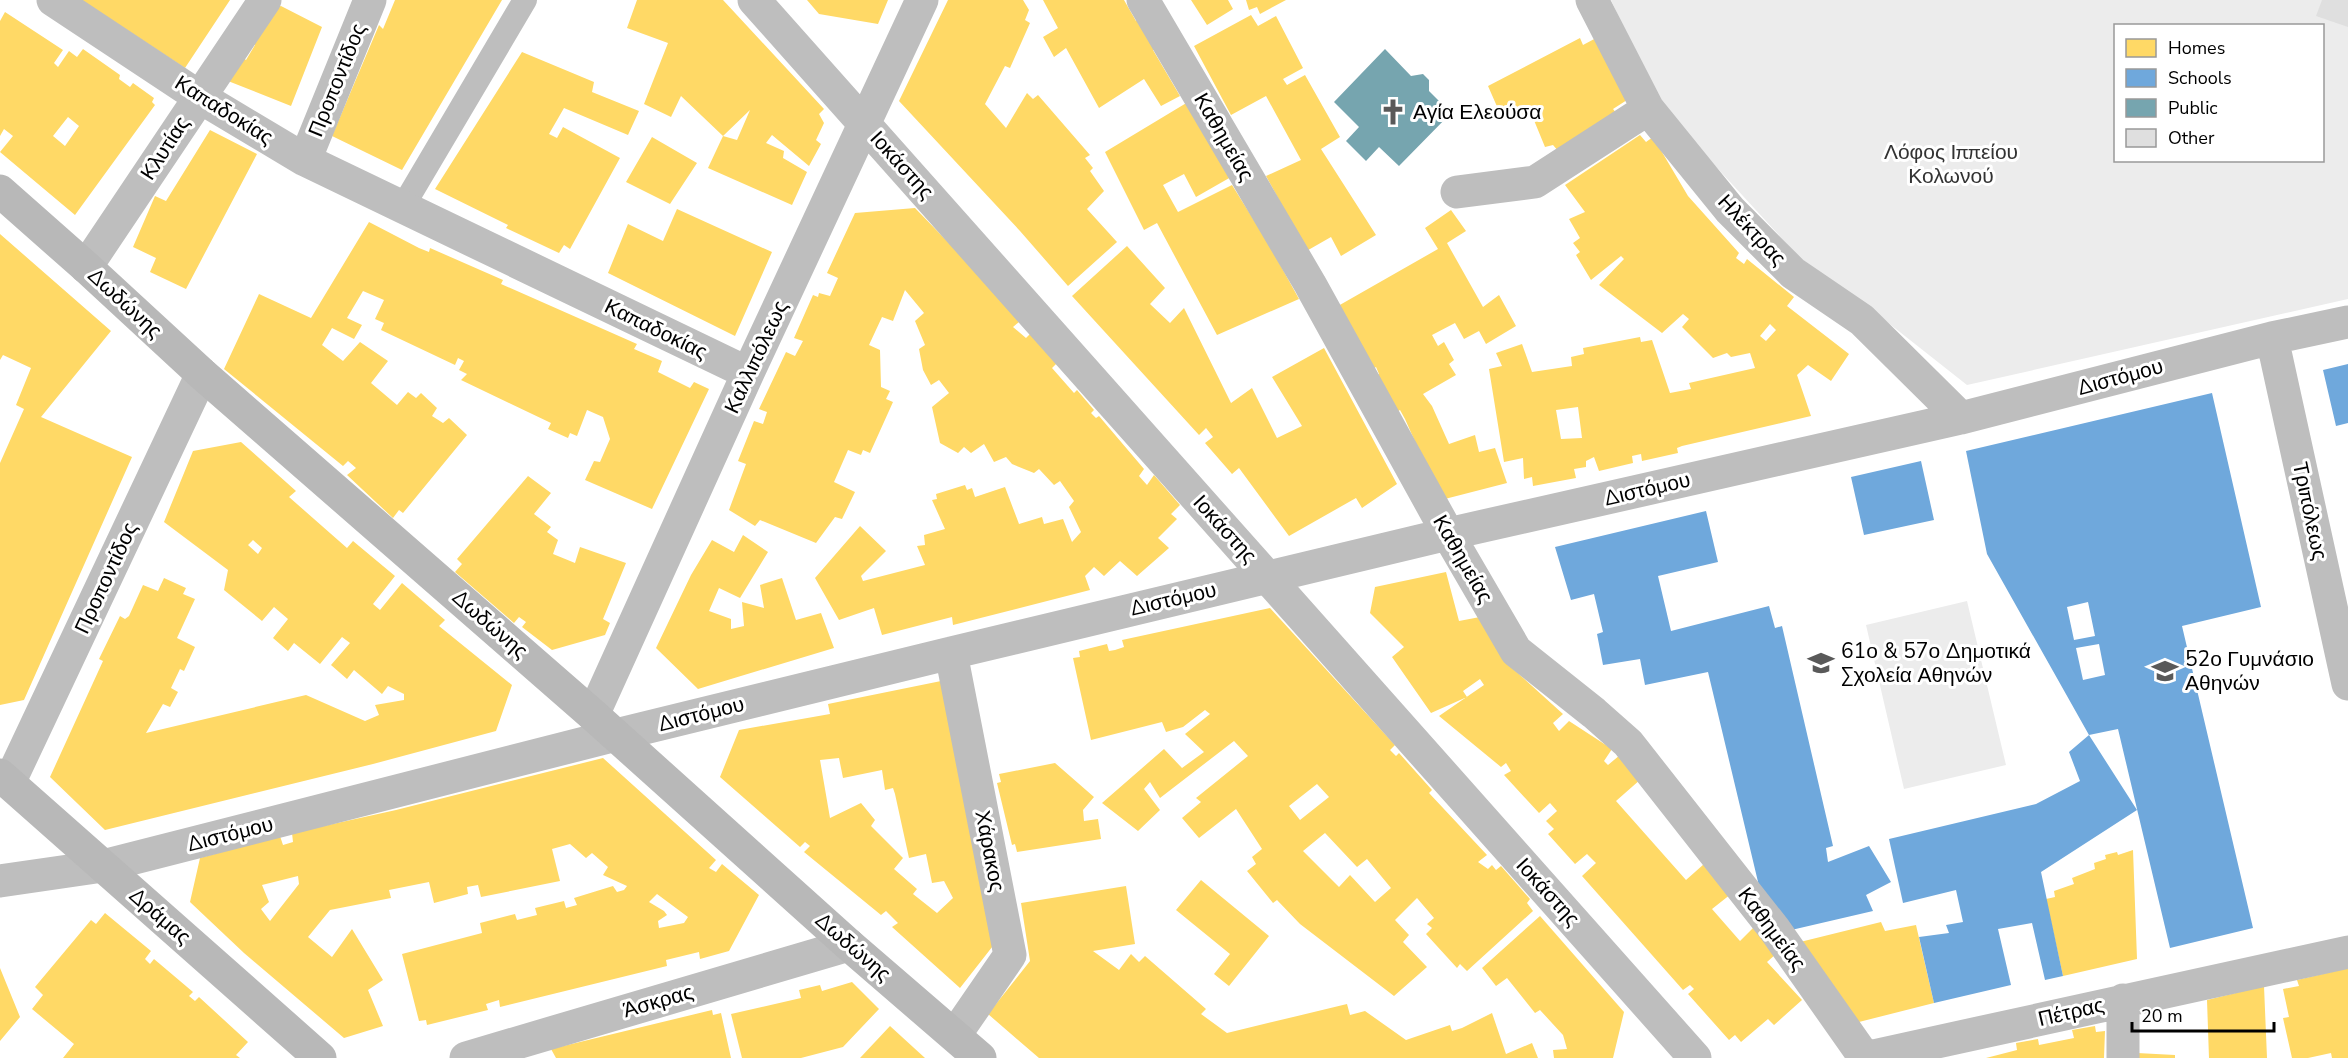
<svg xmlns="http://www.w3.org/2000/svg" width="2348" height="1058" font-family="'Nunito Sans',sans-serif">
<rect width="100%" height="100%" fill="#fff"/>
<path fill="#ececec" fill-rule="evenodd" d="M 1611,0 L 2348,0 L 2348,299 L 1967,385 L 1877,314 L 1799,257 L 1697,146 L 1658,102 ZM 2116,26 L 2322,26 L 2322,160 L 2116,160 Z
M 1967,601 L 2006,765 L 1904,789 L 1866,625 Z"/>
<path fill="#ffd966" fill-rule="evenodd" d="M 81,0 L 230,0 L 185,68 Z
M 395,0 L 502,0 L 402,170 L 332,136 L 379,25 L 383,29 Z
M 637,0 L 723,0 L 824,109 L 819,114 L 824,123 L 816,140 L 821,144 L 809,166 L 772,135 L 766,143 L 784,151 L 783,158 L 807,172 L 792,205 L 708,168 L 723,136 L 737,140 L 750,110 L 723,136 L 681,96 L 671,117 L 644,104 L 668,43 L 627,28 Z
M 807,0 L 888,0 L 878,24 L 819,14 Z
M 948,0 L 1023,0 L 1029,10 L 1025,20 L 1030,23 L 1010,68 L 1005,66 L 985,104 L 1006,128 L 1027,93 L 1033,99 L 1038,95 L 1090,155 L 1085,158 L 1093,168 L 1090,171 L 1104,191 L 1087,209 L 1117,242 L 1068,286 L 1020,231 L 899,101 Z
M 1043,0 L 1124,0 L 1136,21 L 1139,18 L 1156,49 L 1153,50 L 1180,96 L 1161,106 L 1144,79 L 1099,108 L 1066,48 L 1054,57 L 1043,37 L 1058,28 Z
M 1191,0 L 1228,0 L 1233,9 L 1207,25 Z
M 1246,0 L 1286,0 L 1260,14 L 1257,7 L 1249,10 Z
M 281,6 L 322,27 L 291,106 L 228,81 L 242,57 L 246,60 L 255,45 L 252,43 L 274,8 Z
M 5,12 L 63,50 L 54,63 L 58,67 L 69,51 L 77,57 L 83,49 L 120,75 L 119,79 L 130,87 L 133,83 L 154,98 L 152,102 L 155,105 L 75,215 L 0,152 L 13,136 L 4,129 L 0,136 L 0,21 ZM 68,117 L 79,126 L 65,146 L 53,136 Z
M 1251,15 L 1258,26 L 1276,16 L 1303,68 L 1283,79 L 1287,85 L 1305,75 L 1340,137 L 1321,149 L 1376,235 L 1341,256 L 1331,237 L 1303,253 L 1278,198 L 1266,176 L 1301,160 L 1266,96 L 1231,115 L 1194,46 Z
M 1598,37 L 1627,100 L 1613,109 L 1617,114 L 1559,152 L 1553,145 L 1545,147 L 1531,113 L 1513,120 L 1508,107 L 1499,111 L 1488,86 L 1580,38 L 1583,45 Z
M 522,52 L 594,82 L 592,92 L 639,111 L 628,135 L 564,108 L 549,134 L 557,138 L 563,127 L 620,158 L 570,249 L 564,245 L 559,253 L 506,228 L 508,225 L 435,189 Z
M 1188,102 L 1231,177 L 1196,197 L 1184,174 L 1163,185 L 1178,212 L 1232,185 L 1267,241 L 1299,299 L 1217,335 L 1157,223 L 1144,230 L 1105,152 Z
M 210,130 L 257,154 L 186,289 L 150,272 L 156,258 L 133,247 L 155,196 L 166,201 Z
M 1640,135 L 1646,142 L 1653,137 L 1688,196 L 1739,253 L 1736,258 L 1744,264 L 1747,259 L 1794,297 L 1787,306 L 1849,354 L 1831,381 L 1808,365 L 1797,375 L 1811,416 L 1682,446 L 1677,448 L 1678,453 L 1642,461 L 1641,454 L 1632,456 L 1633,463 L 1599,471 L 1594,457 L 1586,461 L 1586,467 L 1574,469 L 1576,478 L 1533,486 L 1532,477 L 1524,479 L 1523,458 L 1504,462 L 1489,369 L 1502,366 L 1496,353 L 1522,344 L 1532,372 L 1572,366 L 1571,357 L 1584,354 L 1583,348 L 1640,337 L 1641,342 L 1652,340 L 1670,393 L 1691,389 L 1689,383 L 1755,368 L 1750,353 L 1731,357 L 1727,353 L 1713,358 L 1682,327 L 1689,319 L 1683,314 L 1662,333 L 1599,285 L 1624,259 L 1621,256 L 1591,280 L 1576,255 L 1580,252 L 1573,243 L 1580,238 L 1569,219 L 1585,212 L 1565,185 ZM 1770,324 L 1776,330 L 1766,341 L 1760,336 ZM 1578,407 L 1582,438 L 1561,439 L 1556,410 Z
M 652,137 L 697,163 L 670,204 L 626,182 Z
M 915,208 L 974,269 L 1019,322 L 1013,327 L 1026,338 L 1030,334 L 1057,363 L 1052,368 L 1074,393 L 1077,390 L 1094,410 L 1091,413 L 1096,418 L 1099,416 L 1144,469 L 1139,476 L 1147,485 L 1154,475 L 1180,505 L 1171,514 L 1177,519 L 1158,538 L 1169,548 L 1137,576 L 1120,561 L 1104,576 L 1094,567 L 1085,576 L 1090,590 L 953,625 L 952,617 L 882,635 L 874,608 L 839,620 L 815,578 L 860,526 L 886,551 L 861,576 L 863,581 L 925,565 L 917,546 L 925,545 L 924,535 L 945,529 L 932,500 L 937,499 L 936,494 L 965,485 L 967,490 L 972,488 L 975,497 L 1005,487 L 1019,524 L 1042,517 L 1044,524 L 1063,519 L 1072,542 L 1081,532 L 1069,507 L 1074,501 L 1060,481 L 1054,485 L 1039,469 L 1034,473 L 1012,464 L 1006,457 L 994,462 L 984,444 L 971,453 L 964,447 L 958,453 L 940,443 L 932,407 L 949,393 L 939,380 L 931,385 L 923,370 L 919,349 L 925,345 L 915,321 L 924,313 L 905,290 L 893,321 L 882,317 L 869,345 L 880,350 L 881,387 L 890,391 L 886,399 L 893,402 L 870,453 L 863,450 L 861,455 L 848,450 L 834,482 L 855,492 L 842,519 L 835,517 L 816,543 L 760,520 L 755,526 L 729,510 L 746,464 L 738,461 L 754,421 L 763,424 L 767,412 L 759,409 L 786,352 L 795,356 L 803,341 L 794,338 L 813,295 L 818,297 L 819,293 L 830,296 L 838,278 L 827,273 L 855,213 Z
M 677,209 L 772,252 L 735,336 L 608,273 L 628,224 L 663,241 Z
M 1451,210 L 1466,231 L 1447,243 L 1483,307 L 1499,295 L 1516,326 L 1486,344 L 1479,331 L 1464,339 L 1455,323 L 1432,335 L 1438,346 L 1444,342 L 1454,360 L 1449,364 L 1456,375 L 1423,394 L 1432,406 L 1449,444 L 1475,435 L 1479,452 L 1495,448 L 1507,483 L 1441,500 L 1405,419 L 1400,410 L 1395,413 L 1375,377 L 1379,374 L 1376,367 L 1373,369 L 1338,306 L 1438,249 L 1425,228 Z
M 369,222 L 419,248 L 429,252 L 430,248 L 503,280 L 501,284 L 637,344 L 634,349 L 662,361 L 658,372 L 690,388 L 694,382 L 709,389 L 652,509 L 585,480 L 594,461 L 600,462 L 610,439 L 603,417 L 587,410 L 577,436 L 570,433 L 568,438 L 548,429 L 551,423 L 461,380 L 467,374 L 459,370 L 464,361 L 458,358 L 455,365 L 381,330 L 384,323 L 375,319 L 384,300 L 363,291 L 347,318 L 362,325 L 354,339 L 332,328 L 322,345 L 343,361 L 360,342 L 388,361 L 371,383 L 397,405 L 408,392 L 416,398 L 421,393 L 437,408 L 432,416 L 443,423 L 449,418 L 467,435 L 403,513 L 399,510 L 393,518 L 347,475 L 356,468 L 348,461 L 343,466 L 224,369 L 259,294 L 311,318 Z
M 0,234 L 111,331 L 41,417 L 132,457 L 24,700 L 0,705 L 0,463 L 24,409 L 16,405 L 31,368 L 3,355 L 0,360 Z
M 1127,246 L 1165,288 L 1150,304 L 1170,323 L 1184,308 L 1231,403 L 1252,388 L 1277,438 L 1302,426 L 1272,377 L 1324,348 L 1397,484 L 1362,508 L 1356,498 L 1289,536 L 1239,468 L 1232,474 L 1205,443 L 1213,437 L 1206,428 L 1199,435 L 1072,296 Z
M 241,442 L 296,491 L 289,497 L 347,548 L 353,541 L 395,576 L 373,604 L 380,610 L 402,583 L 445,620 L 439,626 L 512,685 L 496,731 L 373,764 L 105,830 L 50,777 L 103,661 L 99,659 L 120,616 L 125,619 L 129,616 L 143,585 L 158,591 L 164,578 L 186,588 L 183,594 L 195,599 L 177,638 L 195,647 L 184,671 L 180,669 L 171,688 L 178,692 L 170,707 L 163,704 L 146,733 L 306,695 L 365,721 L 379,715 L 375,705 L 404,700 L 404,694 L 388,686 L 382,694 L 354,670 L 347,679 L 331,665 L 350,643 L 342,637 L 320,664 L 294,643 L 288,651 L 273,638 L 288,619 L 274,607 L 262,621 L 224,590 L 228,570 L 164,522 L 193,451 ZM 253,540 L 262,548 L 258,554 L 248,545 Z
M 528,476 L 551,493 L 534,514 L 551,527 L 547,532 L 558,540 L 553,554 L 575,563 L 580,547 L 626,563 L 603,619 L 610,623 L 605,635 L 552,650 L 522,627 L 526,622 L 519,617 L 514,623 L 455,572 L 462,564 L 457,559 Z
M 743,535 L 768,552 L 740,598 L 719,588 L 709,611 L 731,619 L 731,629 L 744,626 L 742,602 L 764,608 L 760,585 L 782,578 L 796,620 L 821,613 L 834,648 L 698,689 L 656,648 L 691,575 L 712,540 L 734,552 Z
M 1446,572 L 1459,621 L 1480,617 L 1510,666 L 1563,714 L 1553,723 L 1559,731 L 1569,721 L 1612,749 L 1604,761 L 1608,765 L 1620,755 L 1641,779 L 1616,801 L 1686,880 L 1704,864 L 1731,894 L 1712,909 L 1740,941 L 1753,928 L 1776,954 L 1767,962 L 1802,1000 L 1774,1025 L 1768,1019 L 1741,1042 L 1735,1035 L 1729,1040 L 1688,994 L 1694,989 L 1690,985 L 1683,990 L 1582,876 L 1596,863 L 1587,854 L 1575,864 L 1548,834 L 1554,829 L 1546,821 L 1557,811 L 1550,803 L 1539,813 L 1504,775 L 1511,771 L 1506,763 L 1501,767 L 1439,716 L 1484,685 L 1480,679 L 1463,691 L 1467,697 L 1431,713 L 1392,657 L 1404,647 L 1370,613 L 1375,587 Z
M 1270,608 L 1395,745 L 1390,750 L 1396,756 L 1399,753 L 1432,790 L 1429,793 L 1487,855 L 1478,862 L 1488,869 L 1492,865 L 1496,870 L 1501,866 L 1530,899 L 1527,903 L 1533,911 L 1467,971 L 1460,964 L 1457,968 L 1426,934 L 1432,928 L 1427,924 L 1434,918 L 1417,898 L 1395,920 L 1409,935 L 1403,942 L 1427,967 L 1394,996 L 1300,924 L 1277,900 L 1273,903 L 1247,871 L 1256,864 L 1252,857 L 1262,849 L 1236,809 L 1199,838 L 1182,818 L 1201,802 L 1196,798 L 1248,756 L 1234,741 L 1160,798 L 1150,782 L 1144,789 L 1160,810 L 1138,831 L 1102,803 L 1164,749 L 1182,768 L 1204,752 L 1185,734 L 1210,714 L 1205,710 L 1183,727 L 1166,732 L 1162,722 L 1091,740 L 1073,658 L 1080,657 L 1079,651 L 1107,644 L 1109,651 L 1115,650 L 1124,647 L 1122,640 ZM 1317,784 L 1329,797 L 1300,820 L 1289,806 ZM 1325,833 L 1357,867 L 1367,859 L 1391,888 L 1375,902 L 1350,875 L 1339,887 L 1303,851 Z
M 946,680 L 996,942 L 960,988 L 892,927 L 898,923 L 886,911 L 881,915 L 804,852 L 810,846 L 805,842 L 800,847 L 720,777 L 739,730 L 830,714 L 828,704 ZM 839,758 L 843,778 L 882,770 L 885,790 L 893,788 L 895,794 L 909,858 L 926,854 L 932,883 L 944,881 L 953,898 L 937,913 L 913,894 L 917,889 L 894,869 L 903,858 L 871,826 L 875,820 L 861,803 L 830,818 L 820,760 Z
M 603,758 L 716,860 L 709,868 L 716,872 L 722,864 L 759,895 L 729,951 L 700,959 L 699,952 L 666,960 L 667,966 L 500,1007 L 499,1000 L 486,1004 L 488,1010 L 427,1025 L 426,1020 L 419,1021 L 402,954 L 482,933 L 480,923 L 515,914 L 517,920 L 537,915 L 535,908 L 564,901 L 566,908 L 577,905 L 574,898 L 613,886 L 617,892 L 624,890 L 627,886 L 603,875 L 608,867 L 592,853 L 586,858 L 570,844 L 552,849 L 560,881 L 481,897 L 478,885 L 467,887 L 468,894 L 434,903 L 429,882 L 389,890 L 391,898 L 330,910 L 308,937 L 332,957 L 352,929 L 383,980 L 368,990 L 383,1026 L 344,1038 L 244,953 L 190,902 L 200,858 L 280,836 L 283,845 L 293,842 L 292,833 L 396,810 ZM 298,876 L 299,884 L 270,921 L 261,909 L 269,902 L 262,885 ZM 657,894 L 688,917 L 684,923 L 659,928 L 658,921 L 667,915 L 664,911 L 649,902 Z
M 1055,763 L 1094,797 L 1083,810 L 1084,821 L 1098,819 L 1101,839 L 1017,852 L 1015,844 L 1012,845 L 997,783 L 1001,782 L 999,774 Z
M 2133,850 L 2137,959 L 2063,976 L 2046,899 L 2055,897 L 2054,891 L 2074,884 L 2072,878 L 2095,869 L 2094,863 L 2106,859 L 2105,855 L 2117,852 L 2118,855 Z
M 1201,880 L 1269,936 L 1229,986 L 1214,974 L 1230,954 L 1176,910 Z
M 1126,886 L 1135,944 L 1093,951 L 1119,970 L 1131,954 L 1139,962 L 1145,956 L 1206,1009 L 1201,1014 L 1227,1033 L 1347,1004 L 1350,1015 L 1365,1011 L 1406,1040 L 1450,1025 L 1452,1031 L 1462,1028 L 1492,1013 L 1506,1054 L 1532,1043 L 1538,1058 L 1039,1058 L 988,1014 L 1030,961 L 1021,903 Z
M 105,913 L 151,951 L 145,959 L 150,964 L 154,959 L 193,992 L 189,996 L 195,1001 L 199,997 L 248,1042 L 236,1055 L 240,1058 L 63,1058 L 74,1044 L 32,1009 L 43,995 L 35,987 L 91,920 L 96,924 Z
M 1540,916 L 1624,1012 L 1613,1058 L 1554,1058 L 1553,1050 L 1567,1049 L 1563,1035 L 1540,1010 L 1535,1013 L 1507,978 L 1496,986 L 1482,968 Z
M 1881,922 L 1885,931 L 1916,925 L 1934,1003 L 1855,1023 L 1796,943 Z
M 0,968 L 20,1017 L 0,1041 Z
M 2348,968 L 2348,1058 L 2332,1058 L 2331,1053 L 2308,1058 L 2292,1058 L 2283,1018 L 2289,1017 L 2283,989 L 2299,986 L 2297,980 Z
M 852,982 L 879,1009 L 843,1047 L 801,1058 L 742,1058 L 731,1014 L 801,998 L 799,990 L 820,985 L 822,991 Z
M 2264,986 L 2267,1058 L 2209,1058 L 2207,1000 Z
M 712,1010 L 713,1015 L 721,1013 L 731,1058 L 556,1058 L 551,1049 Z
M 890,1026 L 925,1058 L 860,1058 Z
M 2095,1026 L 2096,1032 L 2105,1031 L 2104,1058 L 1986,1058 L 2017,1050 L 2016,1043 L 2038,1039 L 2039,1045 L 2074,1038 L 2072,1030 Z
M 2137,1053 L 2175,1055 L 2175,1058 L 2137,1058 Z"/>
<path fill="#6fa8dc" fill-rule="evenodd" d="M 2348,364 L 2348,423 L 2336,426 L 2323,370 Z
M 2212,393 L 2261,607 L 2182,626 L 2253,928 L 2170,948 L 2118,729 L 2089,735 L 1987,554 L 1966,451 ZM 2088,602 L 2095,636 L 2074,640 L 2067,607 ZM 2099,644 L 2105,675 L 2083,680 L 2076,648 Z
M 1921,461 L 1934,520 L 1864,535 L 1851,477 Z
M 1706,511 L 1718,562 L 1658,576 L 1671,631 L 1769,606 L 1775,628 L 1782,626 L 1833,846 L 1826,848 L 1828,862 L 1869,846 L 1891,882 L 1866,895 L 1873,911 L 1787,931 L 1759,886 L 1708,672 L 1645,685 L 1640,659 L 1603,665 L 1597,634 L 1603,632 L 1594,594 L 1571,600 L 1555,547 Z
M 2089,735 L 2137,810 L 2041,872 L 2063,976 L 2045,980 L 2032,923 L 1998,929 L 2011,985 L 1934,1003 L 1919,937 L 1949,933 L 1946,925 L 1963,922 L 1956,890 L 1903,903 L 1889,839 L 2036,804 L 2080,781 L 2069,752 Z"/>
<path fill="#76a5af" d="M 1385,49 L 1411,76 L 1423,74 L 1429,80 L 1429,91 L 1451,113 L 1399,166 L 1379,147 L 1366,161 L 1346,141 L 1359,127 L 1334,102 Z"/>
<path fill="#dfdfdf" d="M 2322,0 L 2348,0 L 2348,27 L 2316,16 Z"/>
<g fill="none" stroke-linecap="round" stroke-linejoin="round">
<path stroke="#bebebe" stroke-width="24" d="M 402,208 L 525,0"/>
<path stroke="#bebebe" stroke-width="33" d="M 53,0 L 198,96 L 305,160 L 748,373
M 754,0 L 1695,1058
M 1143,0 L 1310,284 L 1448,534 L 1516,651 L 1594,713 L 1628,743 L 1775,930 L 1865,1058
M 1592,0 L 1648,109 L 1730,210 L 1793,273 L 1862,320 L 1961,418
M 305,160 L 370,0
M 1457,192 L 1535,182 L 1648,109
M 86,267 L 265,0
M 2272,338 L 2348,684
M 951,653 L 1010,955 L 955,1035
M 593,715 L 748,373 L 922,0
M 9,783 L 202,374
M 0,881 L 103,866 L 616,735 L 951,653 L 1448,534 L 1961,418 L 2272,338 L 2348,322
M 2123,1000 L 2123,1058
M 466,1058 L 849,945
M 1864,1058 L 2348,952"/>
<path stroke="#b8b8b8" stroke-width="33" d="M 0,191 L 86,267 L 202,374 L 593,715 L 849,945 L 980,1058
M 0,775 L 320,1058"/>
</g>
<defs>
<g id="church-bare" transform="scale(2.07)"><path d="M-1.2-6h2.4v3.5h3.3v2.4h-3.3V6h-2.4V-.1h-3.3v-2.4h3.3Z" fill="#595959" stroke="#fff" stroke-width="2.5" paint-order="stroke"/></g>
<g id="school-bare" transform="scale(2.07)"><path d="M0-5L7-2L0 1L-7-2ZM-4 1L0 2.5L4 1V4Q0 6-4 4Z" fill="#595959" stroke="#fff" stroke-width="2.5" paint-order="stroke"/></g>
</defs>
<g fill-rule="evenodd">
<use href="#church-bare" x="1393" y="112"/>
<use href="#school-bare" x="1821" y="663"/>
<use href="#school-bare" x="2165" y="671"/>
</g>
<g text-anchor="middle" dominant-baseline="central" stroke-width="6" stroke-linejoin="round" paint-order="stroke">
<g font-size="21" fill="#000" stroke="#fff">
<text transform="translate(337 80) rotate(-68)">Προποντίδος</text>
<text transform="translate(224 110) rotate(32)">Καπαδοκίας</text>
<text transform="translate(1224 137) rotate(60)">Καθημείας</text>
<text transform="translate(165 148) rotate(-57)">Κλυτίας</text>
<text transform="translate(902 165) rotate(48)">Ιοκάστης</text>
<text transform="translate(1752 230) rotate(47)">Ηλέκτρας</text>
<text transform="translate(125 303) rotate(43)">Δωδώνης</text>
<text transform="translate(656 329) rotate(26)">Καπαδοκίας</text>
<text transform="translate(756 357) rotate(-65)">Καλλιπόλεως</text>
<text transform="translate(2120 377) rotate(-15)">Διστόμου</text>
<text transform="translate(1647 489) rotate(-13)">Διστόμου</text>
<text transform="translate(2310 511) rotate(78)">Τριπόλεως</text>
<text transform="translate(1225 529) rotate(48)">Ιοκάστης</text>
<text transform="translate(1463 559) rotate(60)">Καθημείας</text>
<text transform="translate(106 578) rotate(-65)">Προποντίδος</text>
<text transform="translate(1173 599) rotate(-13)">Διστόμου</text>
<text transform="translate(490 624) rotate(41)">Δωδώνης</text>
<text transform="translate(701 714) rotate(-14)">Διστόμου</text>
<text transform="translate(230 834) rotate(-14)">Διστόμου</text>
<text transform="translate(990 851) rotate(79)">Χάρακος</text>
<text transform="translate(1548 892) rotate(48)">Ιοκάστης</text>
<text transform="translate(160 916) rotate(41)">Δράμας</text>
<text transform="translate(1772 929) rotate(53)">Καθημείας</text>
<text transform="translate(853 947) rotate(41)">Δωδώνης</text>
<text transform="translate(658 1001) rotate(-16)">Άσκρας</text>
<text transform="translate(2071 1012) rotate(-13)">Πέτρας</text>
</g>
<g font-size="21" fill="#000" stroke="#fff" text-anchor="start">
<text x="1413" y="112">Αγία Ελεούσα</text>
<text x="1841" y="651">61ο &amp; 57ο Δημοτικά<tspan x="1841" dy="24">Σχολεία Αθηνών</tspan></text>
<text x="2185" y="659">52ο Γυμνάσιο<tspan x="2185" dy="24">Αθηνών</tspan></text>
</g>
<g font-size="21" fill="#333" stroke="#fff">
<text x="1951" y="152">Λόφος Ιππείου<tspan x="1951" dy="24">Κολωνού</tspan></text>
</g>
</g>
<rect x="2114" y="24" width="210" height="138" fill="#ffffff" stroke="#999999" stroke-width="1.5"/>
<rect x="2126" y="39" width="30" height="18" fill="#ffd966" stroke="#999999" stroke-width="1.5"/>
<text x="2168" y="54" font-size="18" fill="#000000">Homes</text>
<rect x="2126" y="69" width="30" height="18" fill="#6fa8dc" stroke="#999999" stroke-width="1.5"/>
<text x="2168" y="84" font-size="18" fill="#000000">Schools</text>
<rect x="2126" y="99" width="30" height="18" fill="#76a5af" stroke="#999999" stroke-width="1.5"/>
<text x="2168" y="114" font-size="18" fill="#000000">Public</text>
<rect x="2126" y="129" width="30" height="18" fill="#dfdfdf" stroke="#999999" stroke-width="1.5"/>
<text x="2168" y="144" font-size="18" fill="#000000">Other</text>
<path d="M2132 1022v9h142v-9" fill="none" stroke="#000000" stroke-width="3"/>
<text x="2141" y="1022" font-size="18" fill="#000000" stroke="#ffffff" stroke-width="4.5" paint-order="stroke">20 m</text>
</svg>
